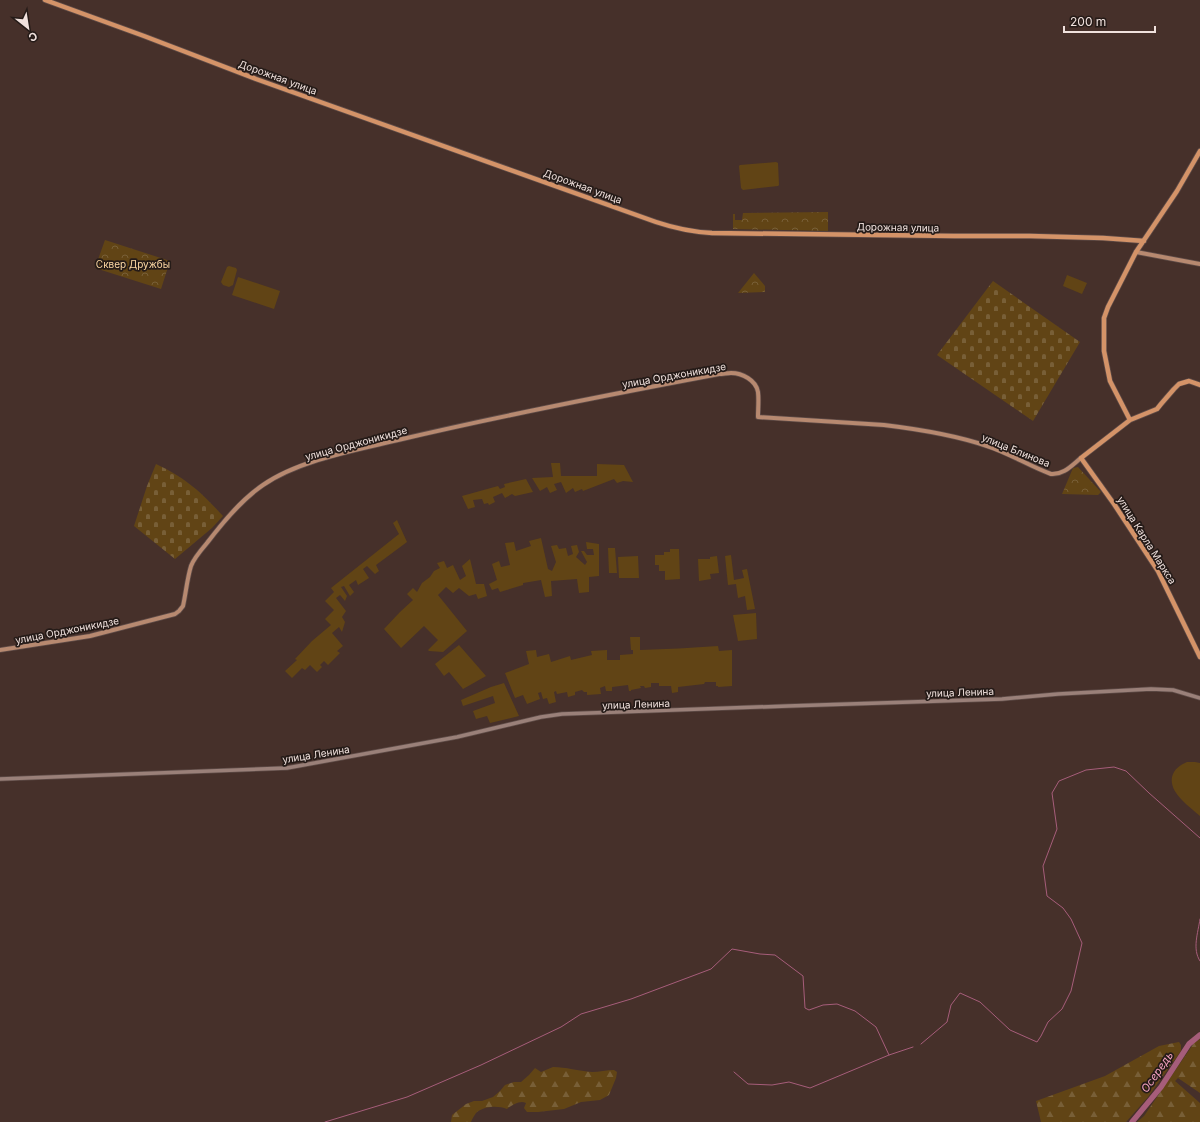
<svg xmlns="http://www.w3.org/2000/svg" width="1200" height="1122" font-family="Inter,sans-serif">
<defs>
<pattern id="forest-firs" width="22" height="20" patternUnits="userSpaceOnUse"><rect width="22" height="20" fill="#614415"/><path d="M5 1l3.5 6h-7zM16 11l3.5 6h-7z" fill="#785f37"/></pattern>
<pattern id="cemetery-stones" width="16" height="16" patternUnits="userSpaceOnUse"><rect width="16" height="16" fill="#614415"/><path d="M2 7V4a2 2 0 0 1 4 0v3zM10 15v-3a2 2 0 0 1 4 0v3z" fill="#785f37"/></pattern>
<pattern id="park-crowns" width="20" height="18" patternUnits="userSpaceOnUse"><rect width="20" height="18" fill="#614415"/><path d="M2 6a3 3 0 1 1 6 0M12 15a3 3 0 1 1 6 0" fill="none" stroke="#785f37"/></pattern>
</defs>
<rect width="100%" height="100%" fill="#46302a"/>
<path fill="url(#forest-firs)" d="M 1200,1039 L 1200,1093 L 1178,1078 L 1175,1081 L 1200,1103 L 1200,1122 L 1137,1122 L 1144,1116 L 1194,1043 Z
M 1179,1042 L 1181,1045 L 1181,1051 L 1148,1097 L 1126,1122 L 1041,1122 L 1036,1101 L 1105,1076 L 1159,1046 Z
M 553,1067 C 566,1067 578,1071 592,1072 C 599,1072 607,1070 614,1070 L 617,1072 L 616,1078 L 609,1095 L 600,1100 L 581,1102 L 564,1109 L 538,1112 L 527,1112 L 524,1108 L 526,1103 C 520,1100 512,1105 507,1109 C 498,1105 483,1106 476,1113 C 474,1116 472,1119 471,1122 L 451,1122 L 452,1115 L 466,1104 L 474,1101 L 482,1101 L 493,1097 L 500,1091 L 505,1085 L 514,1082 L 521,1082 L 529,1075 L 535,1068 L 541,1072 Z"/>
<path fill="url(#cemetery-stones)" d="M 993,281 L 1080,342 L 1033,421 L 937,355 Z
M 156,464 C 186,478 201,492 223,516 L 212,528 L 175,559 L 134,526 L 147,486 Z"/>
<path fill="url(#park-crowns)" d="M 828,212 L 828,231 L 733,229 L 733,214 L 735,214 L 735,220 L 742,220 L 743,213 Z
M 105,240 L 170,261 L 161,289 L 95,268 Z
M 754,273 L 765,286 L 765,292 L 738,293 Z
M 1078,467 L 1101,492 L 1098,495 L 1062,494 L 1073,468 Z"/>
<path fill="#614415" d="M 776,162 L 778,163 L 779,185 L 778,186 L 743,190 L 741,188 L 739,166 L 740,165 Z
M 229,266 L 236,268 L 237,270 L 233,285 L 229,287 L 223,285 L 221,282 L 227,267 Z
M 1067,275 L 1087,283 L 1082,294 L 1063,286 Z
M 238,277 L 280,291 L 274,309 L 232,295 Z
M 551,463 L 560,463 L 561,476 L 597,476 L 597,464 L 624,465 L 633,482 L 623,481 L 617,483 L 614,479 L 583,491 L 582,489 L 575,492 L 573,488 L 566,493 L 561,482 L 554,484 L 557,490 L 550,493 L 547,487 L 540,491 L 532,478 L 553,477 Z
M 526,479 L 533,492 L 515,496 L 512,494 L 505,498 L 502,493 L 493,497 L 495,502 L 489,505 L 488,503 L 484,504 L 482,499 L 473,500 L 475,507 L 468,509 L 462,496 L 498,486 L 500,489 L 505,487 L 504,484 Z
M 397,520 L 407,542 L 376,565 L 379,571 L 375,574 L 367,566 L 363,569 L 369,578 L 358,585 L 356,580 L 349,585 L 354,592 L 350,596 L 344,586 L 341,587 L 347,596 L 345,601 L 340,595 L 336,598 L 346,611 L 342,617 L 345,622 L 342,632 L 339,627 L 332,633 L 343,646 L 337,651 L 340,653 L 328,665 L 324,661 L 320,665 L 322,667 L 317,672 L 310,665 L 305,670 L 302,668 L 292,678 L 285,671 L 297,660 L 295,659 L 312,641 L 331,625 L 325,619 L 334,610 L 325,601 L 334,592 L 331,588 L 399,534 L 393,523 Z
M 541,538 L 548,569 L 552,571 L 556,562 L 551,546 L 557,545 L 559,549 L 566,548 L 568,556 L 573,554 L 571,546 L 577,545 L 579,552 L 576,557 L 585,565 L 587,562 L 581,551 L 584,551 L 587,555 L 594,555 L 593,549 L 587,549 L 586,542 L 599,544 L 599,576 L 589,577 L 589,592 L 579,593 L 577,579 L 551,581 L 552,596 L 545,597 L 541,580 L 523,583 L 523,585 L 500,592 L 498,588 L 492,590 L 489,584 L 497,580 L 492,564 L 499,561 L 501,567 L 510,565 L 505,543 L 514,542 L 516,551 L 531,546 L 529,541 Z
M 615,548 L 617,573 L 609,573 L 608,548 Z
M 670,549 L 679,549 L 680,579 L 665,580 L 665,571 L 659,571 L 659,565 L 655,565 L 655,555 L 664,555 L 664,552 L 670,552 Z
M 731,555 L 734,580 L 744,578 L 742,570 L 747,569 L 755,609 L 747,610 L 745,596 L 738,598 L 736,584 L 728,585 L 725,556 Z
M 638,556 L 639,578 L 619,578 L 618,557 Z
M 717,556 L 719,573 L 710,574 L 711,579 L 699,581 L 698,559 L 710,559 L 710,557 Z
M 470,559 L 476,584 L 484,584 L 487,596 L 478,599 L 476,594 L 469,596 L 459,588 L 453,593 L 446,587 L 438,595 L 467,631 L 443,652 L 429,651 L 428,650 L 438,640 L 424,626 L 401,648 L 384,629 L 400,612 L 413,600 L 407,594 L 413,588 L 417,592 L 422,583 L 430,577 L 434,571 L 440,568 L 437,563 L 444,561 L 447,568 L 453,565 L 460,580 L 466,576 L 462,566 Z
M 756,613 L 757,639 L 738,641 L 733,615 Z
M 630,637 L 640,637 L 640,650 C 666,649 692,648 718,646 L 719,651 L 732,650 L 732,686 L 718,687 L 718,686 L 716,686 L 716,682 L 705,682 L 704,684 L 678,687 L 678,692 L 672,693 L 671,686 L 659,686 L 659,683 L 651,683 L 651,687 L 645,688 L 644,686 L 640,686 L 641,688 L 631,690 L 631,691 L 629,691 L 628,685 L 612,687 L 612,691 L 606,691 L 605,686 L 600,688 L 601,694 L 587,695 L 587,692 L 584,692 L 582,690 L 575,692 L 575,695 L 568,697 L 567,692 L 557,694 L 556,691 L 554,692 L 556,702 L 549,704 L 547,698 L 543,699 L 541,692 L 538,693 L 540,699 L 527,704 L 523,695 L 515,698 L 505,673 L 529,664 L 526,651 L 536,650 L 537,657 L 549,654 L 551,662 L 570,656 L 571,660 L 592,655 L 591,651 L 607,650 L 607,660 L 620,660 L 620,655 L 633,654 L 633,650 L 631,650 Z
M 459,645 L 486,676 L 463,689 L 449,672 L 444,676 L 435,664 Z
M 504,683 L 519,716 L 490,723 L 487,716 L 476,719 L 473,711 L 495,703 L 493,696 L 463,706 L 461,700 L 491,687 Z
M 1187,762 L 1195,762 L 1200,763 L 1200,816 C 1189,806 1169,793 1172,777 C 1174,769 1180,765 1187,762 Z"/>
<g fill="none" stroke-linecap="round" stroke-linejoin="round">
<path stroke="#a65d7a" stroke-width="1" d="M 1200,919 C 1198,933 1192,949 1200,961
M 921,1044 L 947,1022 L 951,1005 L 960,993 L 980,1002 L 1010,1030 L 1037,1042 L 1041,1036 L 1048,1022 L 1062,1009 L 1071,991 L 1082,943 L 1071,919 L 1063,908 L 1047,896 L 1043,866 L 1057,829 L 1052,793 L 1059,781 L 1086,770 L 1114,767 L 1126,771 L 1149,793 L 1200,838
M 734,1072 L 748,1084 L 772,1085 L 789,1082 L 810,1088 L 889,1055 L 913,1047
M 325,1122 L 407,1097 L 481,1065 L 561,1027 L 581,1014 L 631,999 L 711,969 L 732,949 L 760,954 L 775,955 L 803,976 L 805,1008 L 809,1010 L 823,1005 L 837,1004 L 855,1011 L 876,1027 L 889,1055"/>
<path stroke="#a65d7a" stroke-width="5.5" d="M 1132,1122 L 1161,1087 L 1189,1044 L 1200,1035"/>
<g stroke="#5f4c48" stroke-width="5">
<path id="tertiary" d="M 0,779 L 287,768 L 457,737 L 541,717 L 562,714 L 788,706 L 1002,699 L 1058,694 L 1151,689 L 1173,690 L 1200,698"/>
</g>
<g stroke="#5f4c48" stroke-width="5.5">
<path id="secondary" d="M 1136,252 L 1200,264
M 0,650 L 90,636 L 175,614 L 179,611 L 183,606 C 186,593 187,579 191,566 C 194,558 201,550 207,543 C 223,522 241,500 263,485 C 299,460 356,450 398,440 C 504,415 612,394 719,374 C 723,374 727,373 731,373 C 742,373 756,380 758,392 C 759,400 758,409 758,417 L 884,425 C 917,429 955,435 987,446 C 1009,453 1029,466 1051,474 C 1064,475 1072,465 1081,458"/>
</g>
<g stroke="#5f4c48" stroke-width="6">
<path id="primary" d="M 45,0 L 144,36 L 256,79 L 656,222 C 674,228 692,232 712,233 L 954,236 L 1030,236 L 1103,238 L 1144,241
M 1200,385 L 1189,381 L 1179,384 L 1174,389 L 1161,404 L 1157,409 L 1130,420 L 1081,458 L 1114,504 L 1158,571 L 1200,657
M 1130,420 L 1110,381 L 1104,351 L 1104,318 L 1108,307 L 1136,252 L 1177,191 L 1200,151"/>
</g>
<use href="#tertiary" stroke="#9a8079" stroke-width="3.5"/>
<use href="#secondary" stroke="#b78970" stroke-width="4"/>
<use href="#primary" stroke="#d49368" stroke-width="4.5"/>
</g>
<g text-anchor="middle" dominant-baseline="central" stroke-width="3.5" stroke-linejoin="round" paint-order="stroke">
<g font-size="10" fill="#f0e1dd" stroke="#251b18">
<text transform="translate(278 77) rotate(20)">Дорожная улица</text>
<text transform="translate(583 186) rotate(20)">Дорожная улица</text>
<text transform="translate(898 227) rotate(1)">Дорожная улица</text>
<text transform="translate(674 375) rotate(-10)">улица Орджоникидзе</text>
<text transform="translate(356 443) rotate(-15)">улица Орджоникидзе</text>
<text transform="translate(1016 450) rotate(22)">улица Блинова</text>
<text transform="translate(1147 540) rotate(58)">улица Карла Маркса</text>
<text transform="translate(67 630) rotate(-11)">улица Орджоникидзе</text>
<text transform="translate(960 692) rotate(-2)">улица Ленина</text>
<text transform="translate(636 704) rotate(-2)">улица Ленина</text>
<text transform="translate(316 754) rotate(-9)">улица Ленина</text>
</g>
<g font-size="10" fill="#fdd8a3" stroke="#251b18">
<text x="133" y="264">Сквер Дружбы</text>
</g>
<g font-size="11" font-style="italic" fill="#f6a3c2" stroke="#251b18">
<text transform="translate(1157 1072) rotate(-55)">Осередь</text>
</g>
</g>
<g transform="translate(28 28) rotate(150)" stroke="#251b18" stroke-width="3" paint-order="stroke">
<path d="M0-3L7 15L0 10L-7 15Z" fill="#f0e1dd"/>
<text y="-6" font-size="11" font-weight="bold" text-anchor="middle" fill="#f0e1dd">С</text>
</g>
<path d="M1064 26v6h91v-6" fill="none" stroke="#f0e1dd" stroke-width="2"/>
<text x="1070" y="26" font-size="12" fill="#f0e1dd" stroke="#251b18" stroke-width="3" paint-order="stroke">200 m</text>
</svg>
